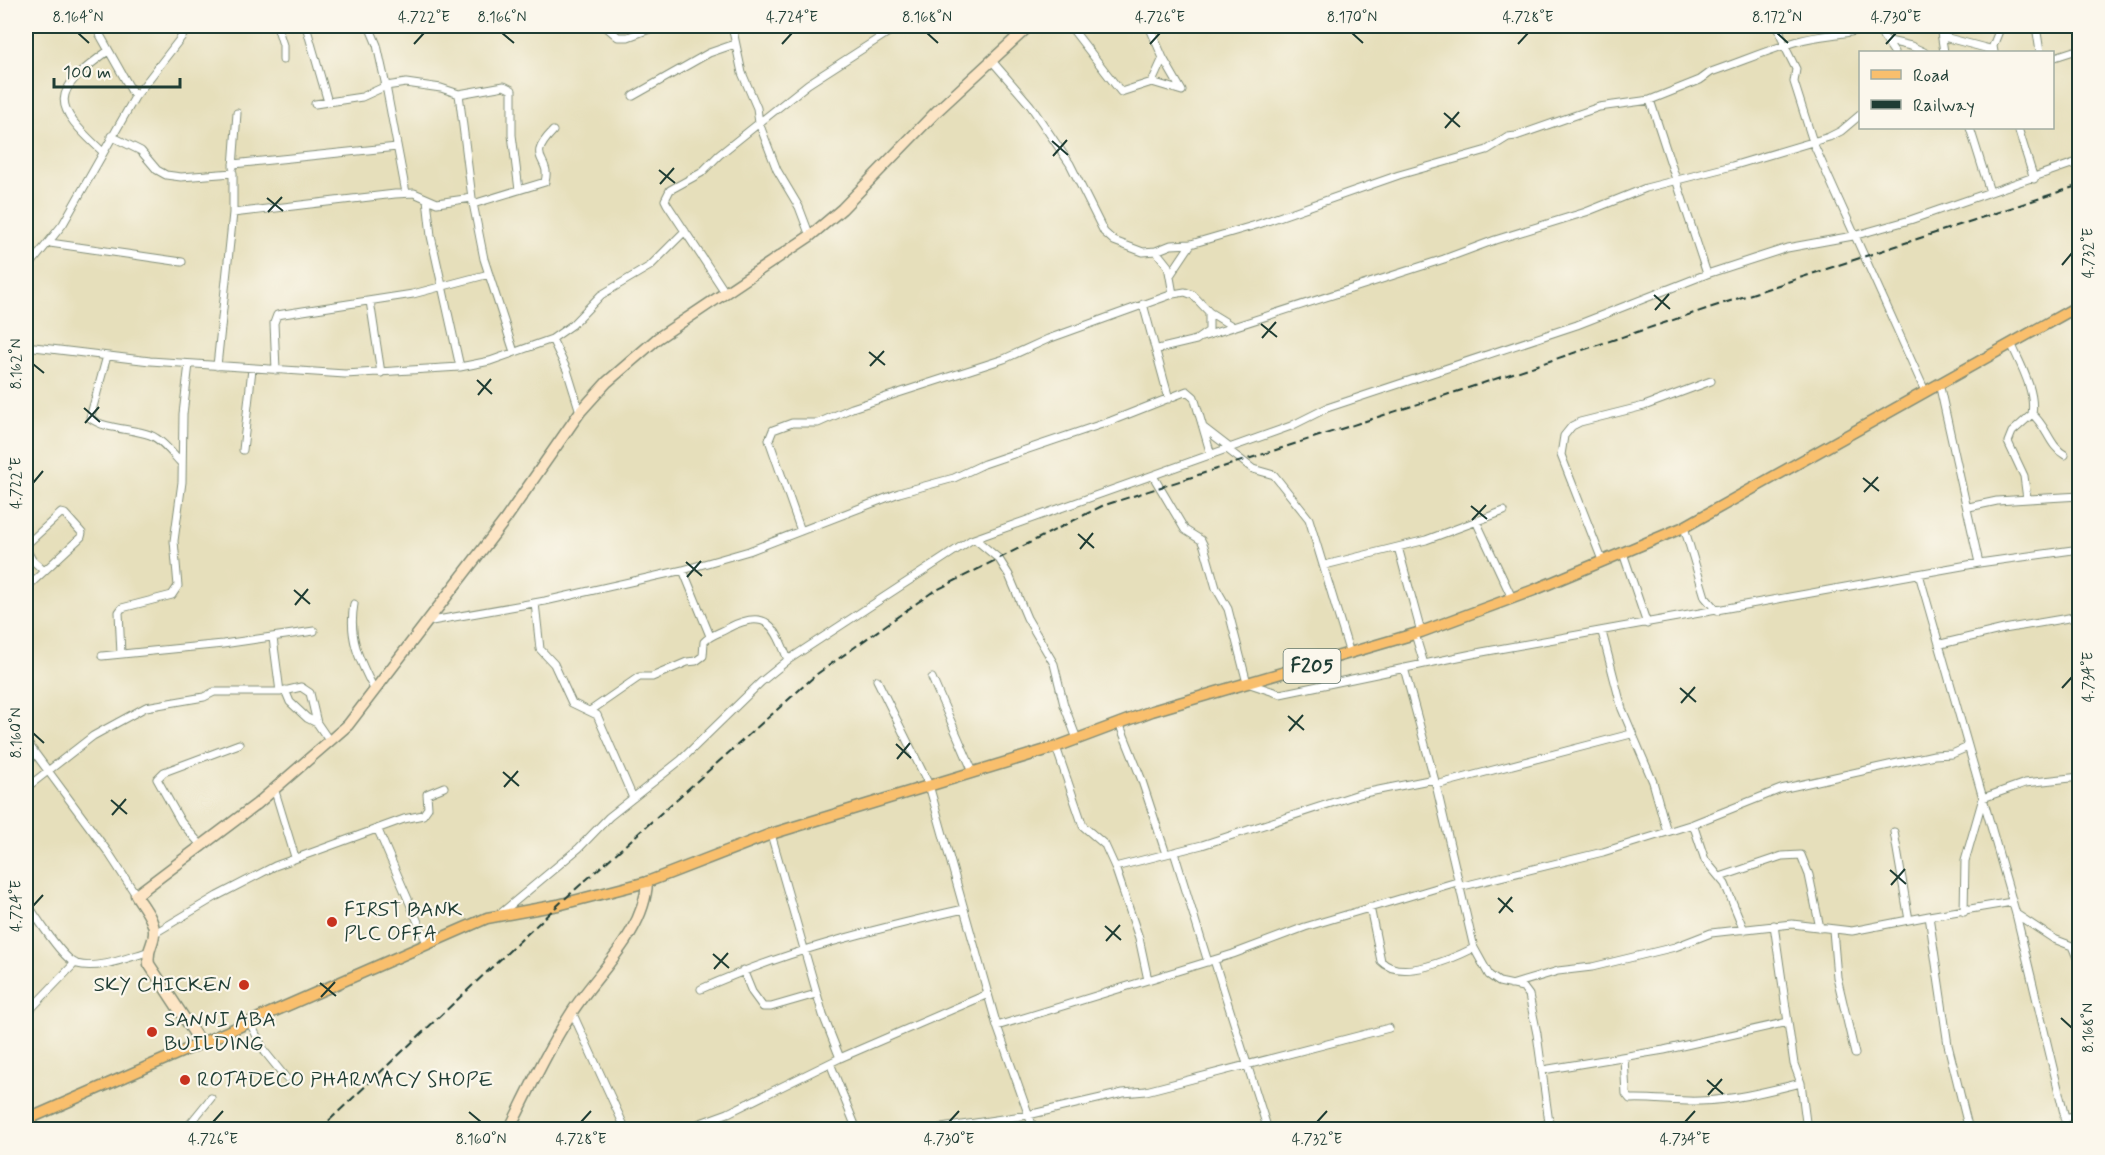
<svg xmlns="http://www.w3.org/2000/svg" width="2105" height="1155" font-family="Mynerve,sans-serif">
<rect width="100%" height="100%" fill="#fbf7ec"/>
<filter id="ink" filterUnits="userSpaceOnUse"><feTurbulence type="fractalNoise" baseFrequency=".0167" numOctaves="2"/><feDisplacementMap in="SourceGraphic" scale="12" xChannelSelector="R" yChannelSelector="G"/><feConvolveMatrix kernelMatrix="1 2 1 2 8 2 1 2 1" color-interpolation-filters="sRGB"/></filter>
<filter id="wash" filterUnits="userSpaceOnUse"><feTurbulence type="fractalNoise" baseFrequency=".008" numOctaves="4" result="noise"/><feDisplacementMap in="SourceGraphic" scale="24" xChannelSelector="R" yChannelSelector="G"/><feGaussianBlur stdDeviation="1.35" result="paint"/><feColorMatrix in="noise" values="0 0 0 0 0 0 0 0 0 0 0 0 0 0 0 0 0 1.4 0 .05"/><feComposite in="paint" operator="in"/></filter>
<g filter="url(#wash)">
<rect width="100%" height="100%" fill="#e6dfbb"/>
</g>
<g filter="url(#ink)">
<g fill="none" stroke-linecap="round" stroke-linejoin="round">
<g stroke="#828e78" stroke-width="9">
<path id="street" d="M 95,26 L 135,97
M 277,26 L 283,45 L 283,60
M 306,26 L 328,102
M 369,26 L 377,45 L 386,86 L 406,193
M 605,26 L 618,37 L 628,37 L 658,26
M 732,26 L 742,73 L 757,108 L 759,123 L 777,170 L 799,207 L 810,236
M 1070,26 L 1121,92 L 1152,82 L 1163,58
M 1149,26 L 1163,58 L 1182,91 L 1152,82
M 1778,26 L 1785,47 L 1796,69 L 1794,82 L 1814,145 L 1925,391
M 1876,26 L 1894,52
M 1940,26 L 1944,52
M 2036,26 L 2040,52
M 1944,37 L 1993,50
M 1889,41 L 1911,46 L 1924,52
M 1994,52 L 1993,46 L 2001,26
M 2052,58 L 2080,49
M 992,61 L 1030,105 L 1070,164 L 1104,232 L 1114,241 L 1143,252 L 1156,251 L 1171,245 L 1191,244 L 1256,225 L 1399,175 L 1487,150 L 1508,137 L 1516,136 L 1599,107 L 1650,100 L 1700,80 L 1711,72 C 1740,62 1768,50 1798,41 C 1823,34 1850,35 1874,26
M 459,94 L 504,86 L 512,90 L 512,135 L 519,190
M 633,96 L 709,53 L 735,44
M 1650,100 L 1707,274
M 315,104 L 362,97 L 386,86 L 406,83 L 441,88 L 459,94 L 472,198 L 484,259 L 514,352
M 1970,128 L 1990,192
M 2018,128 L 2034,179
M 111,136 L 141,151 L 157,170 L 166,175 L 181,177 L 233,173 L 233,213 L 217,366
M 103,152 C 51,104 50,93 108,51
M 233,164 L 397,147
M 233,167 L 237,113
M 427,199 L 431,236 L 460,367
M 473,204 L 545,182 C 552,156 524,161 553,131
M 233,213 L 395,194 L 414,193 L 437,203 L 472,198
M 50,243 L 182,262
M 1156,251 L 1168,266 L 1173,294
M 26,270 L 63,224 L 135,97 L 190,26
M 1171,274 L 1191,244
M 725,292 L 667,204 L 665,200 L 670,190 L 701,173 L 719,155 L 808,84 L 898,26
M 370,301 L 381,373
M 1143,304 L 1169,399
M 1209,312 L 1232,326
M 1202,337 L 1444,259 L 1495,240 L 1586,212 L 1646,188 L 1732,166 L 1829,137 L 1841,131 L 1860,115
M 552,339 L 572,325 L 601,295 L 650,266 L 685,231
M 2011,343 C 2020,364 2036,391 2032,414 L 2012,432 L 2008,442 L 2024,476 L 2027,499
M 26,346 L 150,361 L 345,374 L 460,367 L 490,361 L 552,339 L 567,370 L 580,412
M 107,356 L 90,418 C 106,430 131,428 150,435 C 163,440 173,455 182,464
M 276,370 L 274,323 L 277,315 L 413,294 L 489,274
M 1939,383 L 1979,563
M 2032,414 C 2047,426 2049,446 2065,455
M 1204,428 L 1230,448
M 1227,449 L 1253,469 L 1274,475 L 1309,519 L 1350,654
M 243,450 L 252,369
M 1153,476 L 1185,530 L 1201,540 L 1204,546 L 1216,588 L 1228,609 L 1247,683 L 1280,694 L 1482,652 L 1979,563 L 2080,549
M 1969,507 L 1997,501 L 2080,496
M 1476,521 L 1512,598
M 1684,527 L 1705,597 L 1717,611
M 801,531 L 769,440 L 773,430 L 792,423 L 818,423 L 852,408 L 1004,359 L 1048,339 L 1173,294 L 1185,292 L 1193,295 L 1209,312 L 1209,331 L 1196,340 L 1158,349
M 975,539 L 999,559 L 1009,575 L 1027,618 L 1054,664 L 1064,705 L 1077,739
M 26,545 L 61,513 L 65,514 L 82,533 L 81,537 L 26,588
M 1398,547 L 1421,632
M 26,549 L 32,560 L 43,570
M 1623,553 L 1647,624
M 1602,560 L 1561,455 L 1564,436 L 1572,426 L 1580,422 L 1644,406 L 1711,381
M 1325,565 L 1426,540 L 1504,511
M 683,570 L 710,636
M 1919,574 L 2016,914 L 2068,1130
M 535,603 L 540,649 L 554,664 L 572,703 L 597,715 L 633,798
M 354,604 C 348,637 359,660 374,689
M 426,622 L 545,601 L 683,570 L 749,551 L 899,493 L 954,478 L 984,464 L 1111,421 L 1187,391 L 1194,397 L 1211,455
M 1602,632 L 1622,709 L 1653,782 L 1667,832
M 1415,634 L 1424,664
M 273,638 L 280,692
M 1941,644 L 2004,629 L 2080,616
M 121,654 L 119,612 L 122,608 L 172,595 L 178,586 L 174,541 L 182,482 L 183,414 L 189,364
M 102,656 L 223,644 L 314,631
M 1404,668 L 1436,785 L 1474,948 L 1489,975 L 1499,982 L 1523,987 L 1529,995 L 1537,1034 L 1550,1130
M 932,678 L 973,772
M 877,680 L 929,785 L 997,1026 L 1034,1130
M 285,690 L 290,702 L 307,718 L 317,723 L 328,739
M 590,711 L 639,677 L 652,677 L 687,662 L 696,661 L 703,656 L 704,642 C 710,635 720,633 728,628 C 767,608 775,626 788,660
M 1119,723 L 1141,778 L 1166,854
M 26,741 L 108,852 L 136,895
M 1056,747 L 1083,826 L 1105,845 L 1115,867 L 1139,938 L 1148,980
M 1436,785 L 1631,734
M 26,788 L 93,736 L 146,707 L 204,697 L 214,692 L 280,692 L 301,687 L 310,693 L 317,723
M 274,788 L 295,857
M 1693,824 L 1705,860 L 1725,884 L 1744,930
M 378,830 L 427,943
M 1894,832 L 1909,920
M 771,834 L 823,1015 L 840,1058
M 200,844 L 181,822 L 157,779 L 164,772 L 239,744
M 1174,852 L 1208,962
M 1115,867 L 1202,845 L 1359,794 L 1434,779
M 1720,877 L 1782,856 L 1801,855 L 1809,875 L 1820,928
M 1459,887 L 1603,852 L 1693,824 L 1781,789 L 1934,755 L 1952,754 L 1968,747
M 26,902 C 36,916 62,959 77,964 C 97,970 127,958 147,952
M 1370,907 L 1381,961 C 1400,982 1452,959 1474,948
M 1964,912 L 1965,861 L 1983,798 L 2025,783 L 2080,777
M 500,914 L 579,848 L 609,817 L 681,760 L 761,682 L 788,660 L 971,540 L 1291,426 L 1327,408 L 1577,325 L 1707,274 L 1787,248 L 1853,236 L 1910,220 L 2080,161
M 2016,914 L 2054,939 L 2072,946 L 2080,965
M 1929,916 L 2012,902
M 1774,925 L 1794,1064 L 1801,1083 L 1807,1130
M 1833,930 L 1837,977 L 1855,1054
M 155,933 L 217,896 L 275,866 L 404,819 L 423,815 L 428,808 L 427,794 L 444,787
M 1214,960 L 1268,1130
M 743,970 L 752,992 L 763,1007 L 771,1007 L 816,994
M 1511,985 L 1558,971 L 1592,967 L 1675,947 L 1711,933 L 1792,924 L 1852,931 L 1929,916 L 1948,1045 L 1969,1130
M 701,989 C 785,951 875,929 964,909
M 572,1012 L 626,1130
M 26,1014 L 75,963
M 249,1021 L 265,1052 L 286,1078
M 997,1026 L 1233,954 L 1305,927 L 1457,882
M 1624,1058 L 1626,1094 L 1630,1099 C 1654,1098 1677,1102 1700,1101 C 1734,1100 1768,1091 1801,1083
M 830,1063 L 857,1130
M 1543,1070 L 1664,1050 L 1788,1022
M 2064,1118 L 2080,1115
M 185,1130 L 211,1098
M 681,1130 L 728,1113 L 840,1058 L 988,994
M 928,1130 L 1028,1115 L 1123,1093 L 1146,1091 L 1389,1028
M 1532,1130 L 1548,1123"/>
</g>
<g stroke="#828e78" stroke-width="13">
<path id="secondary" d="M 200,1042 L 149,964 C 146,948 155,944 154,931 C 154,919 142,905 136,895 L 257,804 L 348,725 L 505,520 L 580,412 L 607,382 L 658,338 L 810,236 L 842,209 L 937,111 L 1029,26
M 509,1130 C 529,1090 548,1049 572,1012 C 598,972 645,932 647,882"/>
</g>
<g stroke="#828e78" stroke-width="13">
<path id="primary" d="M 26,1120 L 487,918 L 558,905 L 647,882 L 771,834 L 1056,747 L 1152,711 L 1421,632 L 1534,590 L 1684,527 L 2080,305"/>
</g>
<use href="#street" stroke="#fff" stroke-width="7"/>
<use href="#secondary" stroke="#fde5c5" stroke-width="10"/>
<use href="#primary" stroke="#f9bf6d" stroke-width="10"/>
<path stroke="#1f3d34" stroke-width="2" stroke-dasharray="9 4.5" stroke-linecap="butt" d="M 319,1130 L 558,905 L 817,674 L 931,593 L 1102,506 L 1471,387 L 2080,185"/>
</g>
</g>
<path fill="none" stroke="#1f3d34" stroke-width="2" d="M 78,33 L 89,43M 502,33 L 514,43M 927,33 L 938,43M 1352,33 L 1363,43M 1777,33 L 1788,43M 414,44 L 424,33M 782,44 L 792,33M 1150,44 L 1160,33M 1518,44 L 1528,33M 1886,44 L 1896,33M 1444,113 L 1460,127M 1445,128 L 1459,112M 1052,141 L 1068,155M 1053,156 L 1067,140M 659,170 L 675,183M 660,184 L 674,168M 267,198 L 283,211M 268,212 L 282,197M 2062,265 L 2072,253M 1654,295 L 1670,309M 1655,310 L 1669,294M 1261,324 L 1277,337M 1262,338 L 1276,322M 869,352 L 885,365M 33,364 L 44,373M 870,366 L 884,351M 477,380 L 492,394M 478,395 L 491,379M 84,408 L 100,422M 85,423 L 99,407M 1863,478 L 1879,491M 33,483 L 43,471M 1864,492 L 1878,477M 1471,506 L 1487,519M 1472,520 L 1486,505M 1078,534 L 1094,548M 1080,549 L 1093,533M 686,562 L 702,576M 687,577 L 701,561M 294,590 L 310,604M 295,605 L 308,589M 1680,688 L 1696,702M 2062,688 L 2072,677M 1681,703 L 1695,687M 1288,716 L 1304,730M 1289,731 L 1303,715M 33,733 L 44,743M 896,744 L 911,758M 897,759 L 910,743M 503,772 L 519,786M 504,787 L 518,771M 111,800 L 127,814M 112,815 L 126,799M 1890,870 L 1906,884M 1891,885 L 1905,869M 1498,898 L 1513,912M 33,906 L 43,895M 1499,913 L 1512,897M 1105,926 L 1121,940M 1106,941 L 1120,925M 713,954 L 729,968M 714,969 L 728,953M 320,983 L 336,996M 321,997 L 335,982M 2061,1018 L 2072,1028M 1707,1080 L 1723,1094M 1708,1095 L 1722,1079M 469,1112 L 481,1122M 213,1122 L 223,1111M 581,1122 L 591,1111M 949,1122 L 959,1111M 1317,1122 L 1327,1111M 1685,1122 L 1695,1111"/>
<g fill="#c8321e" stroke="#fbf7ec" stroke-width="2">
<circle cx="332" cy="922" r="6"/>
<circle cx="244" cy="985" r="6"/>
<circle cx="152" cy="1032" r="6"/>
<circle cx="185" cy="1080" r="6"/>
</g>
<g text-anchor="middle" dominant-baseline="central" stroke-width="4.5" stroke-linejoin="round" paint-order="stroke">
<rect fill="#fbf7ec" stroke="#61756b" stroke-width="1.5" x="1283.5" y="649" width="57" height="34" rx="4.5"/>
<g font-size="20" font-weight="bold" fill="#1f3d34">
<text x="1312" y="666">F205</text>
</g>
<g font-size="21" fill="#1f3d34" stroke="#fbf7ec" text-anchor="start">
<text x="344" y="910">FIRST BANK<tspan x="344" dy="24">PLC OFFA</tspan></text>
<text x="232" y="985" text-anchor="end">SKY CHICKEN</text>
<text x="164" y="1020">SANNI ABA<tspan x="164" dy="24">BUILDING</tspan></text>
<text x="197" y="1080">ROTADECO PHARMACY SHOPE</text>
</g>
</g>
<rect width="2105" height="1155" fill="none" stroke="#fbf7ec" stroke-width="66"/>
<rect x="1859" y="51" width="195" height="78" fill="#fbf7ec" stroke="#a3ada2" stroke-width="1.5"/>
<rect x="1871" y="70" width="30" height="9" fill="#f9bf6d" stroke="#a3ada2" stroke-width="1.5"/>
<text x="1913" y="81" font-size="18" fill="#1f3d34">Road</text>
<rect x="1871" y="100" width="30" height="9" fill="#1f3d34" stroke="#a3ada2" stroke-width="1.5"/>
<text x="1913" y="111" font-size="18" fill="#1f3d34">Railway</text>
<path d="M54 78v9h126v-9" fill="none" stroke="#1f3d34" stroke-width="3"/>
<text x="63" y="78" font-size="18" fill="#1f3d34" stroke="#fbf7ec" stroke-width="4.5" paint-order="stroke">100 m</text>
<rect x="33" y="33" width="2039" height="1089" fill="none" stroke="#1f3d34" stroke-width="2"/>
<g font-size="15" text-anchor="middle" fill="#1f3d34">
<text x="78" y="22">8.164°N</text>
<text x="424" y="22">4.722°E</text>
<text x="502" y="22">8.166°N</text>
<text x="792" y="22">4.724°E</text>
<text x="927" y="22">8.168°N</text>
<text x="1160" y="22">4.726°E</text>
<text x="1352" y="22">8.170°N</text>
<text x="1528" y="22">4.728°E</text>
<text x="1777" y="22">8.172°N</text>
<text x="1896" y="22">4.730°E</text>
<text transform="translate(2088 253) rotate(-90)" y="5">4.732°E</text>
<text transform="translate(16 364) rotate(-90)" y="5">8.162°N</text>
<text transform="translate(16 483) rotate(-90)" y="5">4.722°E</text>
<text transform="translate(2088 677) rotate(-90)" y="5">4.734°E</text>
<text transform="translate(16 733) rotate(-90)" y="5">8.160°N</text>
<text transform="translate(16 906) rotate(-90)" y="5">4.724°E</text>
<text transform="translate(2088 1028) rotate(-90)" y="5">8.168°N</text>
<text x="213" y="1144">4.726°E</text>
<text x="481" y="1144">8.160°N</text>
<text x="581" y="1144">4.728°E</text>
<text x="949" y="1144">4.730°E</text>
<text x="1317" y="1144">4.732°E</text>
<text x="1685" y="1144">4.734°E</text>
</g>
</svg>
